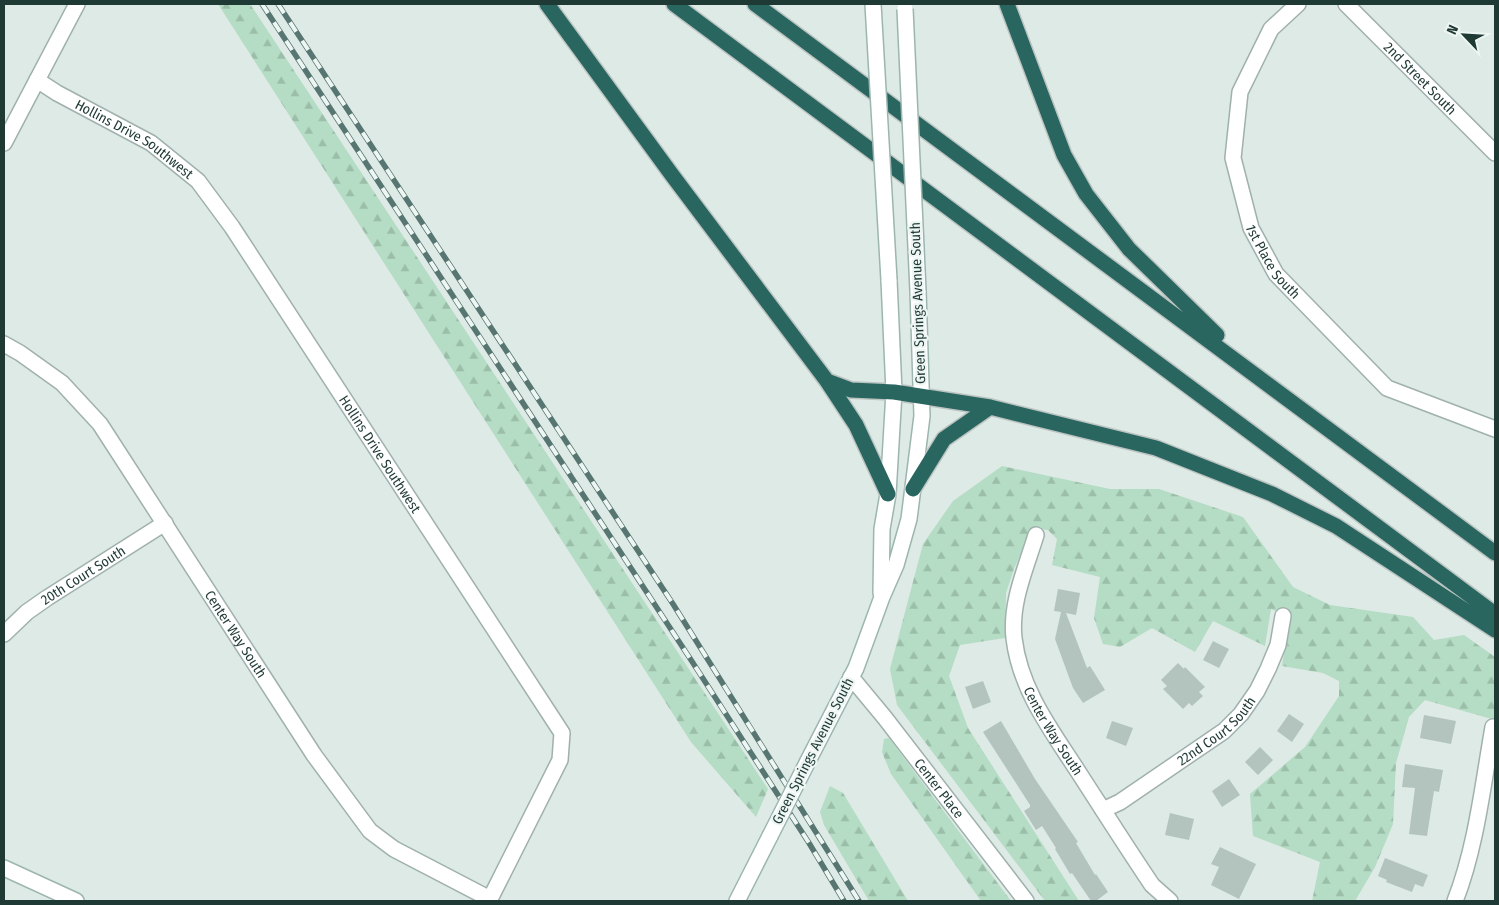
<svg xmlns="http://www.w3.org/2000/svg" width="1499" height="905" font-family="'Fira Sans Condensed',sans-serif">
<defs>
<pattern id="forest-firs" width="22" height="20" patternUnits="userSpaceOnUse" patternTransform="scale(1.25)"><rect width="22" height="20" fill="#b5dcc4"/><path d="M5 1l3.5 6h-7zM16 11l3.5 6h-7z" fill="#9bbea9"/></pattern>
</defs>
<rect width="100%" height="100%" fill="#ddeae5"/>
<path fill="url(#forest-firs)" d="M 218,4 L 250,4 L 768,789 L 756,817 L 691,742 Z
M 1002,466 L 1110,489 L 1159,489 L 1243,517 L 1293,587 L 1330,605 L 1413,617 L 1434,640 L 1464,635 L 1495,657 L 1495,720 L 1425,700 L 1409,717 L 1396,763 L 1393,824 L 1375,867 L 1355,901 L 1312,901 L 1320,862 L 1253,836 L 1250,794 L 1305,747 L 1339,696 L 1339,681 L 1323,673 L 1282,666 L 1289,617 L 1271,609 L 1265,646 L 1213,621 L 1195,652 L 1152,628 L 1120,647 L 1103,644 L 1094,618 L 1100,577 L 1052,565 L 1057,539 L 1048,530 L 1032,528 L 1014,569 L 1006,593 L 1005,638 L 960,645 L 949,676 L 968,728 L 1079,901 L 1045,901 L 897,705 L 890,669 L 923,544 L 953,501 Z
M 889,738 L 1011,901 L 981,901 L 891,774 L 882,752 L 884,739 Z
M 830,786 L 843,793 L 908,901 L 869,901 L 824,825 L 820,812 Z"/>
<path fill="#b3c4bf" d="M 1058,589 L 1080,593 L 1076,615 L 1066,613 L 1087,668 L 1090,666 L 1105,690 L 1083,703 L 1073,688 L 1055,639 L 1061,612 L 1054,611 Z
M 1213,641 L 1229,649 L 1219,668 L 1203,660 Z
M 1178,663 L 1184,669 L 1185,667 L 1205,687 L 1199,692 L 1203,696 L 1192,706 L 1189,703 L 1183,709 L 1163,689 L 1167,686 L 1161,680 Z
M 983,681 L 991,702 L 973,709 L 965,687 Z
M 1289,714 L 1304,724 L 1292,742 L 1277,731 Z
M 1424,715 L 1456,721 L 1451,744 L 1420,738 Z
M 1001,721 L 1035,779 L 1078,842 L 1076,843 L 1095,875 L 1096,874 L 1108,892 L 1096,901 L 1091,901 L 1072,873 L 1070,874 L 1055,849 L 1056,848 L 1042,826 L 1036,830 L 1024,811 L 1030,807 L 1030,805 L 983,732 Z
M 1112,721 L 1133,728 L 1126,746 L 1106,738 Z
M 1260,747 L 1273,760 L 1258,775 L 1245,762 Z
M 1405,764 L 1443,770 L 1439,792 L 1434,791 L 1427,836 L 1409,834 L 1415,788 L 1402,787 Z
M 1229,779 L 1240,795 L 1222,807 L 1212,791 Z
M 1170,813 L 1194,819 L 1189,840 L 1165,835 Z
M 1220,847 L 1256,864 L 1239,899 L 1211,885 L 1219,867 L 1211,864 Z
M 1385,858 L 1428,875 L 1423,887 L 1415,884 L 1412,892 L 1386,882 L 1387,880 L 1378,876 Z"/>
<g fill="none" stroke-linecap="round" stroke-linejoin="round">
<g stroke="#a0b1ad" stroke-width="18">
<g id="street">
<path id="s1" d="M 1298,4 L 1271,29 L 1240,92 L 1233,158 L 1251,228 L 1276,274 L 1387,388 L 1495,429"/>
<path id="s2" d="M 1346,4 L 1495,153"/>
<path id="s3" d="M 37,80 L 57,93 L 151,143 L 198,181 L 232,227 L 562,733 L 560,760 L 489,901"/>
<path d="M 4,143 L 77,4"/>
<path id="s4" d="M 4,344 L 20,353 L 62,383 L 100,424 L 314,755 L 370,831 L 394,849 L 490,899"/>
<path id="s5" d="M 1036,535 C 1026,568 1010,603 1014,638 C 1020,690 1052,731 1079,773 C 1103,810 1127,848 1152,885 L 1170,901"/>
<path id="s6" d="M 4,634 L 27,612 L 47,598 L 165,523"/>
<path id="s7" d="M 851,677 L 885,718 L 1026,901"/>
<path id="s8" d="M 1103,810 L 1120,802 L 1224,731 L 1241,714 L 1257,691 L 1268,669 L 1278,645 L 1283,616"/>
<path d="M 1455,901 C 1476,848 1483,784 1493,727"/>
</g>
</g>
<g stroke="#9cb6af" stroke-width="18">
<path id="secondary" d="M 881,593 L 882,529 L 888,494 L 894,392 L 889,280
M 808,761 L 856,668 L 882,597 L 896,565 L 909,519 L 922,416 L 918,291
M 4,868 L 76,901
M 737,901 L 770,836"/>
</g>
<g stroke="#bcc4c2" stroke-width="18">
<path id="highway" d="M 547,4 L 672,175 L 827,381 L 856,425 L 888,494
M 674,4 L 1495,614
M 755,4 L 1495,553
M 1007,4 L 1064,155 L 1086,194 L 1129,249 L 1217,335
M 827,381 L 851,390 L 894,392 L 990,407 L 1156,448 L 1272,494 L 1336,526 L 1495,630
M 913,489 L 944,439 L 990,407"/>
</g>
<use href="#street" stroke="#fff" stroke-width="15"/>
<use href="#secondary" stroke="#fff" stroke-width="15"/>
<use href="#highway" stroke="#2a6660" stroke-width="15"/>
<g stroke="#587671" stroke-width="5.5">
<path id="rail" d="M 262,4 L 693,663 L 809,843 L 844,901
M 278,4 L 673,604 L 859,901"/>
</g>
<use href="#rail" stroke="#eef6f3" stroke-width="4" stroke-dasharray="11" stroke-linecap="butt"/>
<g stroke="#9cb6af" stroke-width="18" stroke-linecap="butt">
<path id="secondary-bridge" d="M 873,4 L 889,280
M 905,9 L 918,291
M 770,836 L 808,761"/>
</g>
<use href="#secondary-bridge" stroke="#fff" stroke-width="15"/>
</g>
<g text-anchor="middle" dominant-baseline="central" stroke-width="4.5" stroke-linejoin="round" paint-order="stroke">
<g font-size="14" fill="#1f3935" stroke="#eef6f3">
<text stroke="none"><textPath href="#s2" startOffset="105">2nd Street South</textPath></text>
<text stroke="none"><textPath href="#s3" startOffset="114">Hollins Drive Southwest</textPath></text>
<text stroke="none"><textPath href="#s1" startOffset="286">1st Place South</textPath></text>
<text transform="translate(918 303) rotate(-92)">Green Springs Avenue South</text>
<text stroke="none"><textPath href="#s3" startOffset="519">Hollins Drive Southwest</textPath></text>
<text stroke="none"><textPath href="#s6" startOffset="99">20th Court South</textPath></text>
<text stroke="none"><textPath href="#s4" startOffset="376">Center Way South</textPath></text>
<text stroke="none"><textPath href="#s8" startOffset="139">22nd Court South</textPath></text>
<text stroke="none"><textPath href="#s5" startOffset="208">Center Way South</textPath></text>
<text transform="translate(813 751) rotate(-63)">Green Springs Avenue South</text>
<text stroke="none"><textPath href="#s7" startOffset="142">Center Place</textPath></text>
</g>
</g>
<rect width="1499" height="905" fill="none" stroke="#1f3935" stroke-width="10"/>
<g transform="translate(1464 35) rotate(295)" stroke="#eef6f3" stroke-width="4" paint-order="stroke">
<path d="M0-4L9 19L0 12L-9 19Z" fill="#1f3935"/>
<text y="-8" font-size="14" font-weight="bold" text-anchor="middle" fill="#1f3935">N</text>
</g>
</svg>
